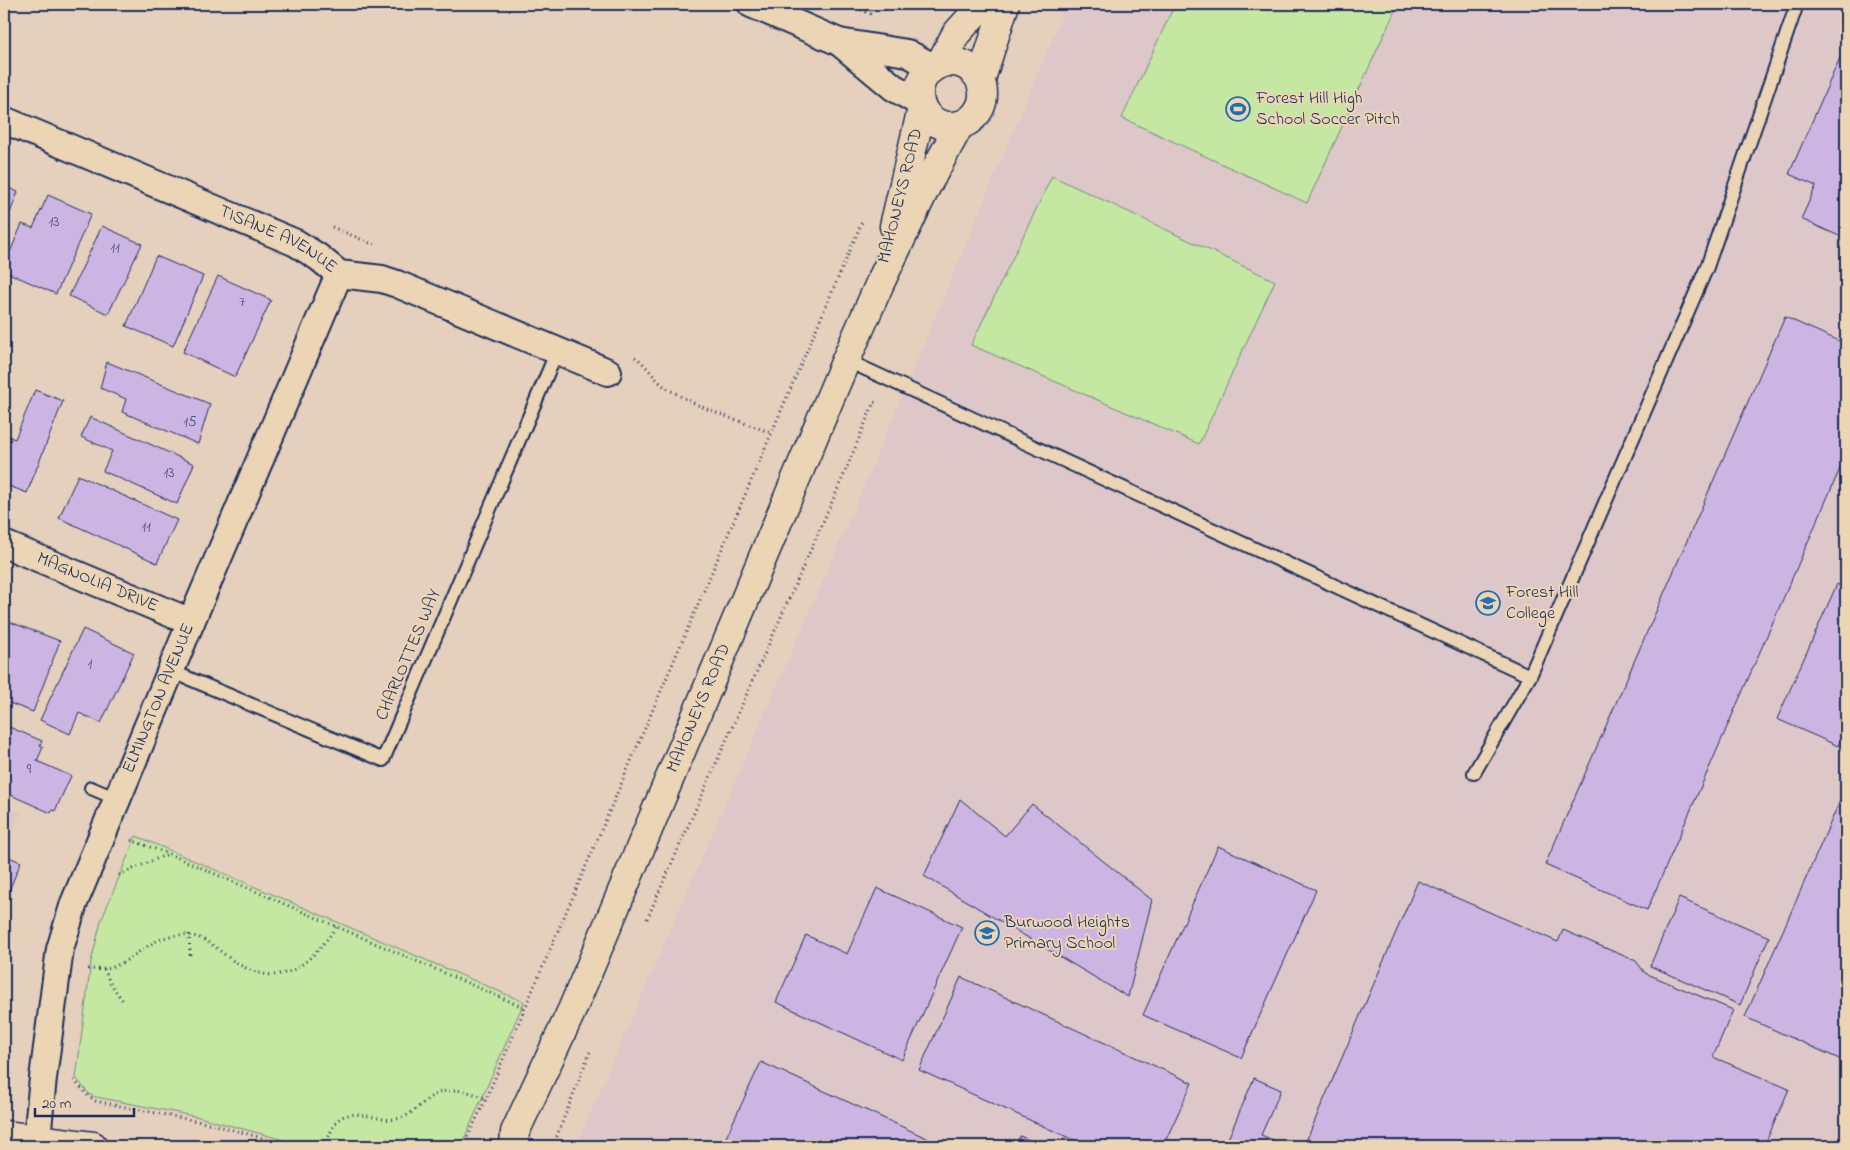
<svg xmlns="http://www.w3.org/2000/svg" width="1850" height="1150" font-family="'Indie Flower',sans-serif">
<rect width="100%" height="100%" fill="#e5cfbd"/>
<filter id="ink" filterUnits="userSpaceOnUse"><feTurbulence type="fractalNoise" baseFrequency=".02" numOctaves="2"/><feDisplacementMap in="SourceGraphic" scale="10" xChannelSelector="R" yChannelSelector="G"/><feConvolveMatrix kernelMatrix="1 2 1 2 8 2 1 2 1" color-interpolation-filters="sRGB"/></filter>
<g filter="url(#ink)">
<path fill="#dec7c8" d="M 1067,4 L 1846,4 L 1846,1146 L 576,1146 L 864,486 Z
M 4,806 L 21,813 L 4,850 Z"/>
<path fill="#c4e7a1" stroke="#708b80" d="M 1175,4 L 1398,4 L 1307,203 L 1122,118 Z
M 1052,176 L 1275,281 L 1199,444 L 971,345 Z
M 136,836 L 524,1002 L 461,1146 L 306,1146 L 199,1117 L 96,1097 L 90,1095 L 76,1078 L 91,962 L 101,921 Z"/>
<path fill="#cdb5e3" stroke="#1b2f5e" d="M 1846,44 L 1846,239 L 1801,219 L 1816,186 L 1789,174 Z
M 4,186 L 18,192 L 5,226 L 4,226 Z
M 48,195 L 91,214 L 56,294 L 4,271 L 4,266 L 22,224 L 33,228 Z
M 102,226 L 142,244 L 108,314 L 69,296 Z
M 156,256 L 203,276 L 173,346 L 126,326 Z
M 218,276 L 271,300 L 235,377 L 183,352 Z
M 1785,317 L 1846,344 L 1846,455 L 1647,910 L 1545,865 Z
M 107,362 L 210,404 L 198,444 L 122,412 L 126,399 L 100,388 Z
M 35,390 L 63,401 L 27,493 L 4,484 L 4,435 L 15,439 Z
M 90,417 L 194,464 L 177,504 L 103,471 L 112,451 L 81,437 Z
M 78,475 L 177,520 L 157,563 L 59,518 Z
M 1837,584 L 1846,589 L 1846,729 L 1838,746 L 1777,719 Z
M 5,620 L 60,641 L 33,712 L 4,701 Z
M 83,629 L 134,653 L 101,723 L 79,713 L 70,734 L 40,720 Z
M 7,726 L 42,741 L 40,745 L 43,747 L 37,761 L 71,776 L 55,811 L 52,810 L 51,813 L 4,792 L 4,730 L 5,730 Z
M 1846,787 L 1846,1062 L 1745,1017 Z
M 960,799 L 1005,836 L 1032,804 L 1152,900 L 1128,997 L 924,876 Z
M 1218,846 L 1316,890 L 1241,1058 L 1143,1015 Z
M 4,855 L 21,862 L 4,902 Z
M 1418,881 L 1558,942 L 1563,930 L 1636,961 L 1645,973 L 1733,1010 L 1713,1057 L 1789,1089 L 1765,1144 L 1769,1146 L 1304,1146 Z
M 877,888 L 962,927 L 902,1060 L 776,1002 L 806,935 L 847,954 Z
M 1679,898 L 1769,937 L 1740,1005 L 1650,966 Z
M 961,977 L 1192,1083 L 1163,1146 L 1087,1146 L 919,1070 Z
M 761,1062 L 944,1146 L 722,1146 Z
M 1254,1078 L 1281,1090 L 1261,1135 L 1288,1146 L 1225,1146 Z
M 1020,1136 L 1043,1146 L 1015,1146 Z"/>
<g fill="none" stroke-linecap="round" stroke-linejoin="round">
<g stroke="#1b2f5e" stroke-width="16">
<path id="lane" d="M 846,360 L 1530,676
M 171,671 L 383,760 L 557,351
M 1474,773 L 1530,676 L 1707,267 L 1797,4
M 91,788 L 117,799"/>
</g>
<g stroke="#1b2f5e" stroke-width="30">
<g id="street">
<path d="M 751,4 L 839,42 L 907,53 L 933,67"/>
<path d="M 839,42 L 893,87 L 920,103"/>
<path id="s1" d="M 4,120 L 296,243 L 318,257 L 339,274 L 382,279 L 397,284 L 608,372"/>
<path id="s2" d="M 4,544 L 191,622"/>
<path id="s3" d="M 37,1138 L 43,1078 L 60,949 L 74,903 L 191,622 L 339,274"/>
</g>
</g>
<g stroke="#1b2f5e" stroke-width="31">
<g id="secondary">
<circle cx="951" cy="94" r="32"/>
<path d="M 940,64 L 956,34 L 983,4"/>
<path d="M 981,79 L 1005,4"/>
<path d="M 894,226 L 922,108"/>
<path d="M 4,1135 L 93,1146"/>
<path id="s4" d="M 514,1146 L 515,1132 L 572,1010 L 846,360 L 880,283 L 927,185 L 959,126"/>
</g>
</g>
<path stroke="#1b2f5e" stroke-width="3" stroke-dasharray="1 4" stroke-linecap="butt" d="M 847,4 L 874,15
M 332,227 L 377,246
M 635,357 C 647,365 654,379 665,387 C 697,408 736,420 772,433
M 131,840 L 169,854 L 525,1008
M 119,875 L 168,854
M 647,919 L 843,477 L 874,402 L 877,403
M 189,934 L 190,956
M 88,969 C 95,969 103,970 110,968 C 135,960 150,937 178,935 C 200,933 211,944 228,957 C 278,994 307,968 337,926
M 104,969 L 110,983 L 123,1001
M 74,1080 L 89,1097 L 95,1101 L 212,1124 L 291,1146
M 325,1146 C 329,1137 333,1122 342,1117 C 359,1109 378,1122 396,1119 C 410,1117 417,1107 428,1099 C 446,1085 468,1090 486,1099
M 463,1146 L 486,1099 L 862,222
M 553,1146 L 591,1049"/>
<use href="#lane" stroke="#ebd5b4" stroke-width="12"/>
<use href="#street" stroke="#ebd5b4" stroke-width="26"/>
<use href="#secondary" stroke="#ebd5b4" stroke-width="28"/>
</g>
</g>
<defs>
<g id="stadium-ring" transform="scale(1.25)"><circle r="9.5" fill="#ebd5b4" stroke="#1f6fb2" stroke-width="1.5"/><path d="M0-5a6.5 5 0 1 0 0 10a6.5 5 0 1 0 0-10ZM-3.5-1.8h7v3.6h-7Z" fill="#1f6fb2"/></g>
<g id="school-ring" transform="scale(1.25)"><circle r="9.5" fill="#ebd5b4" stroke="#1f6fb2" stroke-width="1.5"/><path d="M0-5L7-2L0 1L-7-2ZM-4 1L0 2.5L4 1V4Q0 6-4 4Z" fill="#1f6fb2"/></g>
</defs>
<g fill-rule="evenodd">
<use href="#stadium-ring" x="1238" y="109"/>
<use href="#school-ring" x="1488" y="603"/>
<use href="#school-ring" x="987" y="933"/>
</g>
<g text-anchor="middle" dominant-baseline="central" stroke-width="4" stroke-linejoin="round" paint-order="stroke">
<g font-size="15" fill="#48507f">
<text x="54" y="222">13</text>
<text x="115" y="248">11</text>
<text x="242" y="302">7</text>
<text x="190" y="422">15</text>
<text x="169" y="473">13</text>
<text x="146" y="527">11</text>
<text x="90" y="664">1</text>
<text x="29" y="769">9</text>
</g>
<g font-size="18" fill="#1b2f5e" stroke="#ebd5b4" text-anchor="start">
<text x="1256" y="99">Forest Hill High<tspan x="1256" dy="21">School Soccer Pitch</tspan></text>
<text x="1506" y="593">Forest Hill<tspan x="1506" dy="21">College</tspan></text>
<text x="1004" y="923">Burwood Heights<tspan x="1004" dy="21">Primary School</tspan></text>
</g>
<g font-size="18" fill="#1b2f5e" stroke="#ebd5b4">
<text transform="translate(901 196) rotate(-76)">MAHONEYS ROAD</text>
<text stroke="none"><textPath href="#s1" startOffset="299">TISANE AVENUE</textPath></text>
<text stroke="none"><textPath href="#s2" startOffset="101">MAGNOLIA DRIVE</textPath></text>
<text transform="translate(409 655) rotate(-67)">CHARLOTTES WAY</text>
<text stroke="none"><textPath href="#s3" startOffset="460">ELMINGTON AVENUE</textPath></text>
<text stroke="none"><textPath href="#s4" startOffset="476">MAHONEYS ROAD</textPath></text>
</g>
</g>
<rect width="1850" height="1150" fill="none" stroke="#ebd5b4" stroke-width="20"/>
<rect x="10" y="10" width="1830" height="1130" fill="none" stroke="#1b2f5e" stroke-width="2" filter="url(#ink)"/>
<path d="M35 1108v8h99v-8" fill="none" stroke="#1b2f5e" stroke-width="2.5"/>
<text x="42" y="1108" font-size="15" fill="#1b2f5e" stroke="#ebd5b4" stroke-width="4" paint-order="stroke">20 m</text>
</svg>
